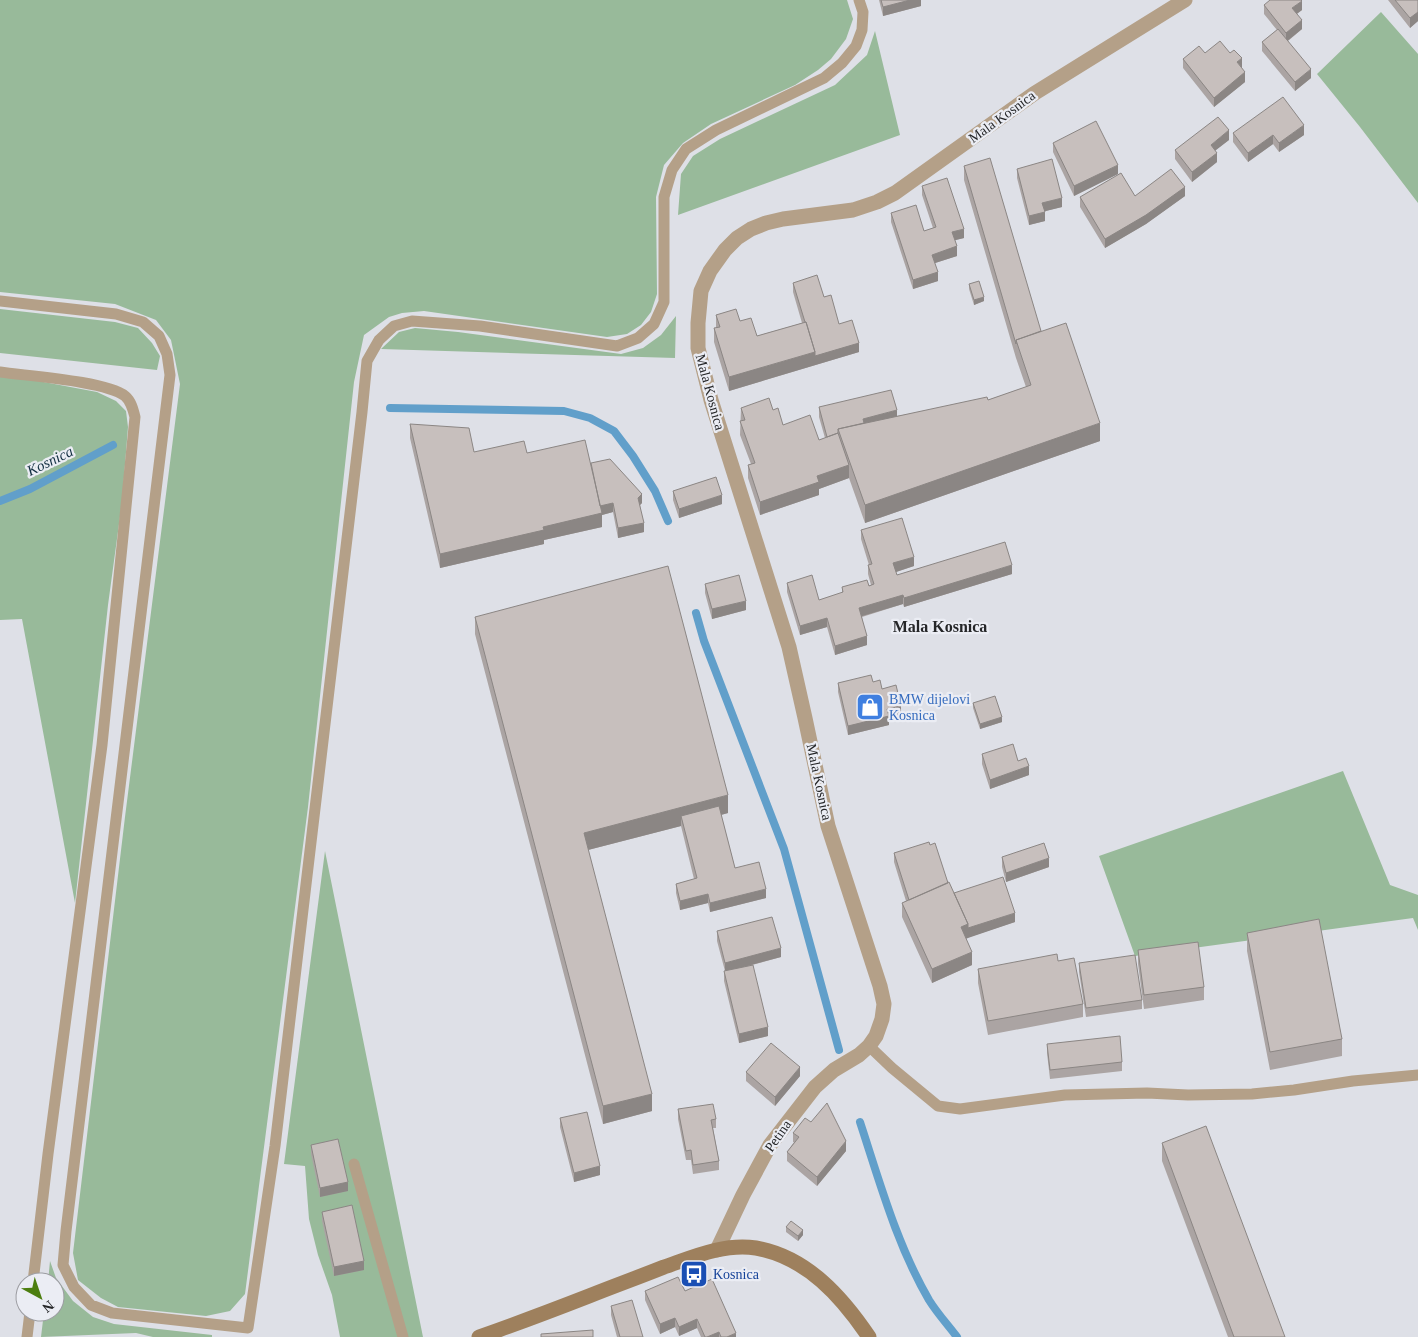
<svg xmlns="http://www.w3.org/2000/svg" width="1418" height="1337" font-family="Georgia,serif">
<rect width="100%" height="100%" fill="#dee0e7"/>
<path fill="#98ba9a" d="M 0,0 L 847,0 L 853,19 L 846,39 L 831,59 L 818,70 L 795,85 L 711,124 L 683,143 L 664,165 L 656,197 L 657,294 L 651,312 L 641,325 L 627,334 L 607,337 L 424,311 L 402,313 L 389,317 L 364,335 L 354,382 L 308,807 L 245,1294 L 230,1311 L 206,1316 L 118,1307 L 101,1298 L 78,1280 L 73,1253 L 125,817 L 180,384 L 171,340 L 156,320 L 115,304 L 0,292 Z
M 1381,12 L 1418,54 L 1418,203 L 1360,127 L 1317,74 Z
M 875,31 L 900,135 L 678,215 L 681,174 L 693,156 L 720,139 L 835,85 L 867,55 Z
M 0,309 L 115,322 L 138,328 L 152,343 L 160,356 L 157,370 L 0,353 Z
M 676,316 L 675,358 L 381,349 L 399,332 L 415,328 L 458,332 L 621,354 L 643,348 L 661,335 Z
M 0,376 L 33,380 L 97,392 L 116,401 L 126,411 L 128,427 L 122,502 L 108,605 L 75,903 L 22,619 L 0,620 Z
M 1343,771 L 1390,885 L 1418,895 L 1418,930 L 1413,918 L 1135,956 L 1099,856 Z
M 325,851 L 423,1337 L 340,1337 L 332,1295 L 318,1255 L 309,1219 L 305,1166 L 284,1164 Z
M 50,1261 L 56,1278 L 73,1301 L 93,1317 L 114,1324 L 212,1335 L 212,1337 L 153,1337 L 136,1333 L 41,1337 L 44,1312 L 55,1312 L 55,1282 L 48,1282 Z"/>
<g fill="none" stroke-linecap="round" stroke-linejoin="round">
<path stroke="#619fca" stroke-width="8" d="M 390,408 L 564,411 L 590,418 L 614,431 L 633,456 L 655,491 L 668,521
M 0,501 L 30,489 L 113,445
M 696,613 L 704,641 L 784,849 L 839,1050
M 860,1122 C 880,1183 897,1245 929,1300 C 937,1313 948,1325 957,1337"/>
<path stroke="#b4a088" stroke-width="11" d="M 0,301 L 116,314 L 143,322 L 159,336 L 167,354 L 170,375 L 66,1231 L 63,1265 L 74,1287 L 91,1305 L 112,1313 L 248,1328 L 275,1146 L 362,412 L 367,361 L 379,340 L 394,326 L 412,321 L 480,326 L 617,346 L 638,338 L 654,324 L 664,302 L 664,197 L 672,170 L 686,149 L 716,130 L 824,78 L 842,63 L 856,46 L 862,30 L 863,12 L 859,0
M 0,372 C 27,376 106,381 125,396 C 131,401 133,409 135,417 L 102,745 L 48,1154 L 33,1282
M 869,1046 L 892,1068 L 938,1106 L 960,1109 L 1065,1095 L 1147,1093 L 1188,1095 L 1252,1094 L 1294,1090 L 1353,1081 L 1418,1075
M 354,1164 L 403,1337
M 27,1337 L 30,1312"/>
<path stroke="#b4a088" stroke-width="15" d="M 717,1250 L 743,1195 L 770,1145 L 815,1087 L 834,1070 L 859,1055 L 869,1046 L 876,1036 L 882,1019 L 884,1004 L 880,986 L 828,826 L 805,718 L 789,647 L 711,400 L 698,348 L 698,323 L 701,291 L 710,271 L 725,250 L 737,238 L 751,229 L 766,223 L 783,219 L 853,210 L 877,202 L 895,193 L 1035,93 L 1185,0"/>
<path stroke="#9e805d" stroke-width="15" d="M 479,1337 C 516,1324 553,1310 589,1296 C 614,1286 639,1277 664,1267 C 693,1257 724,1243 756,1248 C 807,1257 842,1297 869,1337"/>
</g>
<path fill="#aba4a3" d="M 879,0 L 921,0 L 921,6 L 883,16 Z
M 1388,0 L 1418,0 L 1418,21 L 1410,28 Z
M 1264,5 L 1302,10 L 1297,14 L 1302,29 L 1288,41 L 1311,78 L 1295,91 L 1262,51 L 1262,42 L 1277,30 L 1264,14 Z
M 1205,53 L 1230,53 L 1242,68 L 1245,82 L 1214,107 L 1183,68 L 1183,59 Z
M 1233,133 L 1304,135 L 1279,152 L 1273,144 L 1248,162 L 1233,142 Z
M 1229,140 L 1215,150 L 1217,162 L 1192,182 L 1175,159 L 1175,150 Z
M 1053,143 L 1118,174 L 1074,196 L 1053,152 Z
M 964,166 L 1041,331 L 1100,441 L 865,523 L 849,478 L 819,489 L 819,495 L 760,515 L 748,478 L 748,465 L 751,464 L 740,435 L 741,408 L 773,410 L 783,425 L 819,440 L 825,438 L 819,417 L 819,407 L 897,416 L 988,400 L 1026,387 L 1016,358 L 964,180 Z
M 1017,169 L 1062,207 L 1045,211 L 1045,221 L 1029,225 L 1017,178 Z
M 922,186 L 964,238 L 955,240 L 957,256 L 935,263 L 938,281 L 913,289 L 891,222 L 891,213 L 924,231 L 933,228 L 922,195 Z
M 1135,196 L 1185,196 L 1146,224 L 1105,248 L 1080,207 L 1080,197 Z
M 793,283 L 824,297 L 839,324 L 859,352 L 729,391 L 714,342 L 714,328 L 716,328 L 716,315 L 740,321 L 757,336 L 802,323 L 793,292 Z
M 969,284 L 984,301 L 974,305 L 969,289 Z
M 410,424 L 474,452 L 527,453 L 642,503 L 640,505 L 644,532 L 618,538 L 613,512 L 602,515 L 602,527 L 544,540 L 544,544 L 440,568 L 410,438 Z
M 673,491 L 722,504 L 679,518 L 673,500 Z
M 861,530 L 914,566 L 896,572 L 897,575 L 1012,574 L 904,607 L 903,604 L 862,617 L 867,645 L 835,655 L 827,627 L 800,635 L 787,592 L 787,583 L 819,600 L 842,593 L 842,587 L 871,585 L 868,574 L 868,565 L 869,565 L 861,539 Z
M 705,584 L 746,610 L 712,619 L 705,593 Z
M 475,617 L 728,813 L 721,815 L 735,868 L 766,898 L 710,912 L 708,903 L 680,910 L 676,893 L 676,884 L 694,879 L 681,826 L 588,850 L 652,1111 L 603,1124 L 475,634 Z
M 873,682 L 882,689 L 901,715 L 889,718 L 889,725 L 848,735 L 838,692 L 838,683 Z
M 973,703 L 1002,722 L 980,729 L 973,708 Z
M 982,754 L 1018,761 L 1029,775 L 990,789 L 982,764 Z
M 930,845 L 948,883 L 954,893 L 1015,922 L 966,938 L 972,965 L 932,983 L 902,917 L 902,903 L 906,901 L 894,862 L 894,853 Z
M 1002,857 L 1049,867 L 1006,882 L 1002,867 Z
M 717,931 L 781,957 L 752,965 L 768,1036 L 739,1043 L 724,981 L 724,971 L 725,971 L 717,941 Z
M 1247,933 L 1342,1039 L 1342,1056 L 1270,1070 L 1247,951 Z
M 1138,950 L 1204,987 L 1204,1000 L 1144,1009 L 1138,964 Z
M 1058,961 L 1083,1004 L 1083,1017 L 988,1035 L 978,983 L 978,969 Z
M 1079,963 L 1142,1000 L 1142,1009 L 1086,1017 L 1079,972 Z
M 1047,1044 L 1122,1062 L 1122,1071 L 1050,1079 L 1047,1053 Z
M 746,1072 L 800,1076 L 775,1106 L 746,1081 Z
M 678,1109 L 716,1119 L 716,1128 L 713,1128 L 719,1161 L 719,1170 L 693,1174 L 691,1160 L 686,1160 L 678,1119 Z
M 560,1118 L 600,1175 L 574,1182 L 560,1127 Z
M 793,1133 L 846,1151 L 817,1186 L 787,1161 L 787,1152 L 794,1142 L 793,1142 Z
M 1162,1143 L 1285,1337 L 1228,1337 L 1162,1161 Z
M 311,1145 L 348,1191 L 320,1197 L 311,1154 Z
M 322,1212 L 364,1270 L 334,1276 L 322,1221 Z
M 786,1227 L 803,1235 L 798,1241 L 786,1232 Z
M 645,1291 L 685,1291 L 736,1337 L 701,1337 L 697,1328 L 679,1336 L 675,1327 L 660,1334 L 645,1300 Z
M 611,1306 L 643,1337 L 617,1337 L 611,1315 Z"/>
<path fill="#8b8684" d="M 910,0 L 921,0 L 921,6 L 883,16 L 883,7 Z
M 1302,1 L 1302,10 L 1292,17 L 1292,8 Z
M 1418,12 L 1418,21 L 1410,28 L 1410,18 Z
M 1302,20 L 1302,29 L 1286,42 L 1286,33 Z
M 1242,58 L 1242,68 L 1237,62 Z
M 1311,69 L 1311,78 L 1295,91 L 1295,82 Z
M 1245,72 L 1245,82 L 1214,107 L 1214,98 Z
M 1304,125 L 1304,135 L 1279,152 L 1279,143 Z
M 1229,130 L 1229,140 L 1211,154 L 1211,145 Z
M 1273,135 L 1273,144 L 1248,162 L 1248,153 Z
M 1217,153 L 1217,162 L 1192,182 L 1192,172 Z
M 1118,165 L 1118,174 L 1074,196 L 1074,186 Z
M 1185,187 L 1185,196 L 1146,224 L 1105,248 L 1105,239 Z
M 1062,198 L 1062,207 L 1042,212 L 1042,203 Z
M 1045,212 L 1045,221 L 1029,225 L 1029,216 Z
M 964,229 L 964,238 L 952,241 L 952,232 Z
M 957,246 L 957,256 L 932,264 L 932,255 Z
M 938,272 L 938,281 L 913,289 L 913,280 Z
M 984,297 L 984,301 L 974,305 L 974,300 Z
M 859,343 L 859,352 L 729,391 L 729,377 L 815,352 Z
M 897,410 L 897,419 L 863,428 L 863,419 Z
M 1100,423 L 1100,441 L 865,523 L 865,505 Z
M 849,465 L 849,478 L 819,489 L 819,495 L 760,515 L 760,502 L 817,476 Z
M 642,494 L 642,503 L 638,507 L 638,498 Z
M 722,495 L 722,504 L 679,518 L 679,509 Z
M 613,503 L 613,512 L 602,515 L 602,527 L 544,540 L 544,544 L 440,568 L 440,554 L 543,527 L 599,506 Z
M 644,523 L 644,532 L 618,538 L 618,528 Z
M 914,557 L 914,566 L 893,573 L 893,563 Z
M 1012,565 L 1012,574 L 904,607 L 904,598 Z
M 903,595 L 903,604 L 859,617 L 859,608 Z
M 746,601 L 746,610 L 712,619 L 712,609 Z
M 827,618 L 827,627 L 800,635 L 800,626 Z
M 867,636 L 867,645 L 835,655 L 835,646 Z
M 901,706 L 901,715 L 889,718 L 889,725 L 848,735 L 848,726 L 887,709 Z
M 1002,717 L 1002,722 L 980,729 L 980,724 Z
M 1029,766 L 1029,775 L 990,789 L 990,780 Z
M 728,795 L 728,813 L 683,825 L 681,816 L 681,826 L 584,851 L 584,833 Z
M 1049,858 L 1049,867 L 1006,882 L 1006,873 Z
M 766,889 L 766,898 L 710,912 L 710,903 Z
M 708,894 L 708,903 L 680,910 L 680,901 Z
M 1015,913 L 1015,922 L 968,938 L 968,928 Z
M 968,924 L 968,938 L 961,941 L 961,927 Z
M 781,948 L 781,957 L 725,972 L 725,963 Z
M 972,952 L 972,965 L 932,983 L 932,969 Z
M 768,1027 L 768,1036 L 739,1043 L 739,1034 Z
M 800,1067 L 800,1076 L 775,1106 L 775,1097 Z
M 652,1094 L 652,1111 L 603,1124 L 603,1106 Z
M 846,1141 L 846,1151 L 817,1186 L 817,1177 Z
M 600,1166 L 600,1175 L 574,1182 L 574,1173 Z
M 348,1182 L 348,1191 L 320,1197 L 320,1188 Z
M 803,1230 L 803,1235 L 798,1241 L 798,1236 Z
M 364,1261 L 364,1270 L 334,1276 L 334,1267 Z
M 675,1318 L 675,1327 L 660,1334 L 660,1324 Z
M 697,1319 L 697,1328 L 679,1336 L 679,1327 Z
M 719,1332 L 719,1337 L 707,1337 Z
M 736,1333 L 736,1337 L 727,1337 Z"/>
<path fill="#c7bfbd" stroke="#8b8684" d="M 881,0 L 910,0 L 883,7 Z
M 1270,0 L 1301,0 L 1302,1 L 1292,8 L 1302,20 L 1286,33 L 1264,5 Z
M 1395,0 L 1418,0 L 1418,12 L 1410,18 Z
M 1278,29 L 1311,69 L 1295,82 L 1262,42 Z
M 1220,41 L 1230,53 L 1234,50 L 1242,58 L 1237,62 L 1245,72 L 1214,98 L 1183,59 L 1199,46 L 1205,53 Z
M 1283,97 L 1304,125 L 1279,143 L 1273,135 L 1248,153 L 1233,133 Z
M 1218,117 L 1229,130 L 1211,145 L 1217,153 L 1192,172 L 1175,150 Z
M 1096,121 L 1118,165 L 1074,186 L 1053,143 Z
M 990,158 L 1041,331 L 1016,340 L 1016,344 L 964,166 Z
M 1052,159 L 1062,198 L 1042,203 L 1045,212 L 1029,216 L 1017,169 Z
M 1171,169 L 1185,187 L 1146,215 L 1105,239 L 1080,197 L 1121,173 L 1135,196 Z
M 947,178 L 964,229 L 952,232 L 957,246 L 932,255 L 938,272 L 913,280 L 891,213 L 916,205 L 924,231 L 936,227 L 922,186 Z
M 817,275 L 824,297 L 831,295 L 839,324 L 852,320 L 859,343 L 815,356 L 815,352 L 806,322 L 805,322 L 793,283 Z
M 979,281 L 984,297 L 974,300 L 969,284 Z
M 736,309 L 740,321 L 751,318 L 757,336 L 806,322 L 815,352 L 729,377 L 714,328 L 720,327 L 716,315 Z
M 1066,323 L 1100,423 L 865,505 L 838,429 L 987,397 L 988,400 L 1031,385 L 1016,340 Z
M 891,390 L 897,410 L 863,419 L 864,423 L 838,429 L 838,433 L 827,437 L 819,407 Z
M 769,398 L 773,410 L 778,408 L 783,425 L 810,415 L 819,440 L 838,433 L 849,465 L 817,476 L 819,482 L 760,502 L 748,465 L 755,463 L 740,421 L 745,420 L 741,408 Z
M 410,424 L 469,428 L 474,452 L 524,441 L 527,453 L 585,440 L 602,513 L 543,527 L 544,530 L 440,554 Z
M 610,459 L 642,494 L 638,498 L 644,523 L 618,528 L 613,503 L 600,506 L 591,463 Z
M 716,477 L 722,495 L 679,509 L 673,491 Z
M 902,518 L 914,557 L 893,563 L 897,575 L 1005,542 L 1012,565 L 904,598 L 903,595 L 859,608 L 867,636 L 835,646 L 827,618 L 800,626 L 787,583 L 812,575 L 819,600 L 843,592 L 842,587 L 867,580 L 869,586 L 874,584 L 868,565 L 872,564 L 861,530 Z
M 668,566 L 728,795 L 584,833 L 652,1094 L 603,1106 L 475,617 Z
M 739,575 L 746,601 L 712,609 L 705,584 Z
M 871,675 L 873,682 L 880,680 L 882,689 L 896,685 L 901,706 L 887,709 L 889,716 L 848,726 L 838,683 Z
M 995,696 L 1002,717 L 980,724 L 973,703 Z
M 1013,744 L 1018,761 L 1026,758 L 1029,766 L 990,780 L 982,754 Z
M 719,806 L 735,868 L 759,862 L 766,889 L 710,903 L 708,894 L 680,901 L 676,884 L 697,878 L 681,816 Z
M 929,842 L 930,845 L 935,843 L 948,883 L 909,900 L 894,853 Z
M 1044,843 L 1049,858 L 1006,873 L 1002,857 Z
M 1003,877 L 1015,913 L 968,928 L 968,924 L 954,893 Z
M 949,882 L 968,924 L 961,927 L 972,952 L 932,969 L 902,903 Z
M 772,917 L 781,948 L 725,963 L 717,931 Z
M 1319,919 L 1342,1039 L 1270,1052 L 1247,933 Z
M 1198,942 L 1204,987 L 1144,995 L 1138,950 Z
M 1057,954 L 1058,961 L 1074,958 L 1083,1004 L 988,1021 L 978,969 Z
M 1135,955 L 1142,1000 L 1086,1008 L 1079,963 Z
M 753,965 L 768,1027 L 739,1034 L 724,971 Z
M 1120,1036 L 1122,1062 L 1050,1070 L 1047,1044 Z
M 771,1043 L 800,1067 L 775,1097 L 746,1072 Z
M 827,1103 L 846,1141 L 817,1177 L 787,1152 L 799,1137 L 793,1133 L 805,1118 L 811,1122 Z
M 713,1104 L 716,1119 L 711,1120 L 719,1161 L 693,1165 L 691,1150 L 686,1151 L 678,1109 Z
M 587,1112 L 600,1166 L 574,1173 L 560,1118 Z
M 1206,1126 L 1285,1337 L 1234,1337 L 1162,1143 Z
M 338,1139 L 348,1182 L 320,1188 L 311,1145 Z
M 352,1205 L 364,1261 L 334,1267 L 322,1212 Z
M 791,1221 L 803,1230 L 798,1236 L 786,1227 Z
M 678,1277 L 685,1291 L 712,1279 L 736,1333 L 727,1337 L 721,1337 L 719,1332 L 707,1337 L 705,1337 L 697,1319 L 679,1327 L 675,1318 L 660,1324 L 645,1291 Z
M 632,1300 L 643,1337 L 620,1337 L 611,1306 Z
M 593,1330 L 593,1337 L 541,1337 L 541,1334 Z"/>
<defs>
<g id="shop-square" transform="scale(1.4375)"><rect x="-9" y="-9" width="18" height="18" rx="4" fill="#3f7fe0" stroke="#ebedf4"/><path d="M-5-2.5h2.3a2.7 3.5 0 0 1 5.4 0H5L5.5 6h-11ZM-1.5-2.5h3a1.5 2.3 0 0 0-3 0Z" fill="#fff"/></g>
<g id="bus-square" transform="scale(1.4375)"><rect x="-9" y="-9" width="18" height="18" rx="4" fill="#1a4fb4" stroke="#ebedf4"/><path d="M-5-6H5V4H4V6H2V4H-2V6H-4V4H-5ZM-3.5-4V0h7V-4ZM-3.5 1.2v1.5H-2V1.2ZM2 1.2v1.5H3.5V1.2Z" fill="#fff"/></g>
</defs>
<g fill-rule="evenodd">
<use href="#shop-square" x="870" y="707"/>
<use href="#bus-square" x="694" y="1274"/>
</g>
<g text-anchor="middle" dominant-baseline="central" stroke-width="4.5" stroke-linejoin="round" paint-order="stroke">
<g font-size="14" fill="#252628" stroke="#ebedf4">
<text transform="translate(1002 117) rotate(-36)">Mala Kosnica</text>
<text transform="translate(710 392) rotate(75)">Mala Kosnica</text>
<text transform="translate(819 782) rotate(78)">Mala Kosnica</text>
<text transform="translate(778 1136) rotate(-55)">Petina</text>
</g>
<g font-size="14" fill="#366cbe" stroke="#ebedf4" text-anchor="start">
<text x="889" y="699">BMW dijelovi<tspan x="889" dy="16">Kosnica</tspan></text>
</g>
<g font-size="14" fill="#164399" stroke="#ebedf4" text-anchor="start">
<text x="713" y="1274">Kosnica</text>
</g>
<g font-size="15" font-style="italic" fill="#122e41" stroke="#ebedf4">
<text transform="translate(50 461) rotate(-26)">Kosnica</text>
</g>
<g font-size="16" font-weight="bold" fill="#252628" stroke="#ebedf4">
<text x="940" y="626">Mala Kosnica</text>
</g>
</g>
<g transform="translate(40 1297) rotate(140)"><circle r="24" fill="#ebedf4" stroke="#9c9da2"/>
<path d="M0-4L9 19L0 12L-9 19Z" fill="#4c7e0f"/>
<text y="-8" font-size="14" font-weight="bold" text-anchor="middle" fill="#252628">N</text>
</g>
</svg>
